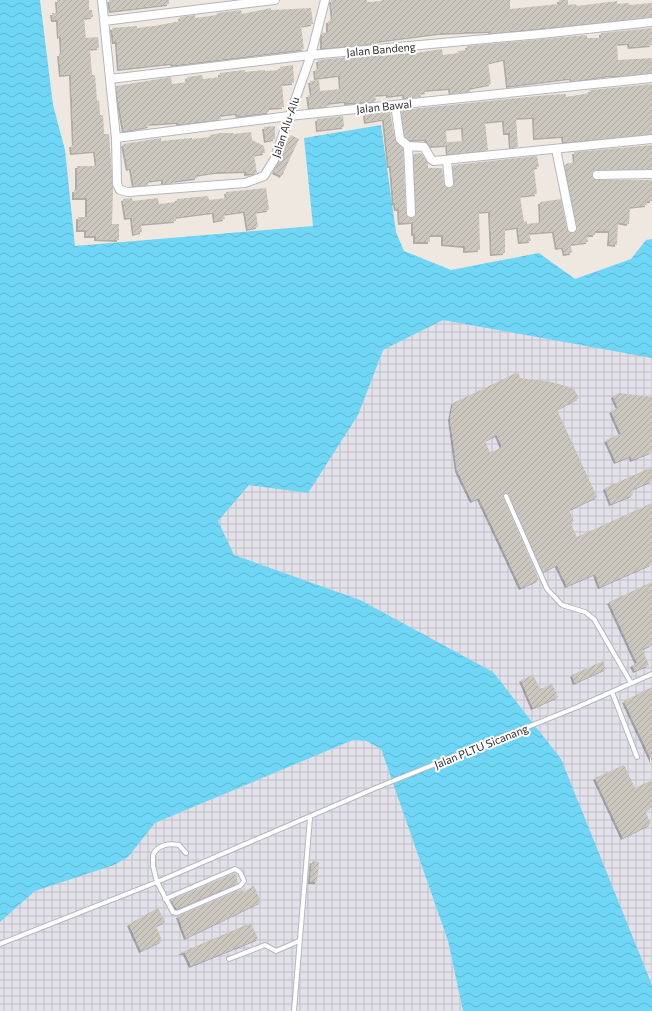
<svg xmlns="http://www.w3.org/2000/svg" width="652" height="1011" font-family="Commissioner,sans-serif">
<defs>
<pattern id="industrial-grid" width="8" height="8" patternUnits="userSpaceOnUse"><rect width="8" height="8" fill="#e2e0e8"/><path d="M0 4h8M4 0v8" fill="none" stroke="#c2c0c7"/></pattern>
<pattern id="water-waves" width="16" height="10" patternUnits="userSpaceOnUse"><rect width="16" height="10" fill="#6fd6f5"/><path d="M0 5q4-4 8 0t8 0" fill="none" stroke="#60b8d2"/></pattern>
<pattern id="building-hatch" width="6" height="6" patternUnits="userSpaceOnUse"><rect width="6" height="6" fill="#cbc6be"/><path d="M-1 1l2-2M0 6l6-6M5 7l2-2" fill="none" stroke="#afaaa4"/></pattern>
<filter id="shadow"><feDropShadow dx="-2" dy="2" stdDeviation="0" flood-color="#0004"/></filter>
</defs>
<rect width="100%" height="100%" fill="#efe8e0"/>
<path fill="url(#industrial-grid)" d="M 465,303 L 652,325 L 652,1011 L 220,571 L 194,509 L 373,338 Z
M 353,740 L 366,741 L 381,749 L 448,941 L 463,1011 L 0,1011 L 0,922 L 35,891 L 49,886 L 147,832 L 155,823 Z"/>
<path fill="url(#water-waves)" d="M 0,0 L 40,0 L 53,105 L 65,150 L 75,246 L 313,226 L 304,138 L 381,125 L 396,232 L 404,251 L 451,270 L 539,253 L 575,279 L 631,259 L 646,240 L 652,239 L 652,358 L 443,320 L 383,350 L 358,415 L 308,493 L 249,485 L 218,521 L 234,555 L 360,600 L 493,672 L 561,759 L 652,985 L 652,1011 L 463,1011 L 448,941 L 381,749 L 366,741 L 353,740 L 155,823 L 128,857 L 114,865 L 35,891 L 0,922 Z"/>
<path fill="url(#building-hatch)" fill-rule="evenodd" filter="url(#shadow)" d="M 57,0 L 89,0 L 89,10 L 92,10 L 93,17 L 84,18 L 86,38 L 98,37 L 99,48 L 90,49 L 92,75 L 95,75 L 97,101 L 99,100 L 100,115 L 103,115 L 104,134 L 109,134 L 113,188 L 112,224 L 119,224 L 119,240 L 96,239 L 96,236 L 86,236 L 86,230 L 78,230 L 78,217 L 87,217 L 87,198 L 74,198 L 74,190 L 77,190 L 77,166 L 97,166 L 95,151 L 72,153 L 71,145 L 74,145 L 71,74 L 61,75 L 59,54 L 62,54 L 61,36 L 59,37 L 58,20 L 53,20 L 52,13 L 58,13 Z
M 109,0 L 169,0 L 169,4 L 111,11 Z
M 331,0 L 367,0 L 367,2 L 381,1 L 381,0 L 510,0 L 510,9 L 559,4 L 559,0 L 568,0 L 568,5 L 576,4 L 577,6 L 617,1 L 617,4 L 629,3 L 629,5 L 652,3 L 652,17 L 490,33 L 490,31 L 440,33 L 378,41 L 378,43 L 322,48 L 322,33 L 328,32 L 328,21 L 333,20 Z
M 271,8 L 271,10 L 311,8 L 313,24 L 301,26 L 304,49 L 173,65 L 172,63 L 119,69 L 117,42 L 114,42 L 112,28 L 137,26 L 137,28 L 154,26 L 181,21 L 180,17 L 195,15 L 195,18 L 217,15 L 217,13 L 241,10 L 242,14 Z
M 652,28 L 652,45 L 630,47 L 629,43 L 617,44 L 618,60 L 652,58 L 652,73 L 621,76 L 611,75 L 572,81 L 571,78 L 508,86 L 505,59 L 488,63 L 491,84 L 470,88 L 470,92 L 451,94 L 450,88 L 426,90 L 427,92 L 420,93 L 421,97 L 405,98 L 404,94 L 388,96 L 388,94 L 375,95 L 376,101 L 346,103 L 346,101 L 329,103 L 329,106 L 310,108 L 308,95 L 312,95 L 310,81 L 319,80 L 320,91 L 341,89 L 340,75 L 316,78 L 315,69 L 319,69 L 318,60 L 379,54 L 382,56 L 408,53 L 409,54 L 442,49 L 443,55 L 459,53 L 458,51 L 468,50 L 467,46 L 587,35 L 587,38 L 601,38 L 601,33 Z
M 293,65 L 294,83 L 282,84 L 284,107 L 269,108 L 269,112 L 238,116 L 237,113 L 221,115 L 221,119 L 178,124 L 178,122 L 149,124 L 150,126 L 124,131 L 116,86 L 171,77 L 172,84 L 188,82 L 187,77 L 202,75 L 203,79 L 220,77 L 220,73 L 235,71 L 245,70 L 245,72 L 265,70 L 265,71 L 281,70 L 280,67 Z
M 652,84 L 652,134 L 564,142 L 563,136 L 535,138 L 534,117 L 516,118 L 518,147 L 511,148 L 510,133 L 505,133 L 504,120 L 485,122 L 488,150 L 448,154 L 447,142 L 464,141 L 463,127 L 446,129 L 447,145 L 430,146 L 426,139 L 409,140 L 405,136 L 401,110 L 548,95 L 566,94 L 566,97 L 590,93 L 590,90 Z
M 390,111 L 395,140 L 403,149 L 406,213 L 409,218 L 414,218 L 416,213 L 414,154 L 421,153 L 428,163 L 428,168 L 442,168 L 444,184 L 449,188 L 452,187 L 454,183 L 453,165 L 537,156 L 539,167 L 534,168 L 537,194 L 520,196 L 524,222 L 527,221 L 527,224 L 541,222 L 540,202 L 561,199 L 567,229 L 573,233 L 576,232 L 577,227 L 565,164 L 575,162 L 574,152 L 652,145 L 652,169 L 597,170 L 592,175 L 593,178 L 597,180 L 652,180 L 652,201 L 647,201 L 647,205 L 630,207 L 629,224 L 618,222 L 617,245 L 609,244 L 610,231 L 595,231 L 595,235 L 587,235 L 588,242 L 572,244 L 572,246 L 571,246 L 572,253 L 565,254 L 563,247 L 557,248 L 554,231 L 529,233 L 531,241 L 520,242 L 518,227 L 505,229 L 505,253 L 492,254 L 490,211 L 479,212 L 480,250 L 465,251 L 465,246 L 443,244 L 443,235 L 430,235 L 430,242 L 415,242 L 415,234 L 413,234 L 413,222 L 400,223 L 399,209 L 396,209 L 395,203 L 394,203 L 391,166 L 389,166 L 384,119 L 366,122 L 365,114 Z
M 343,116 L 344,127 L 318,130 L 317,119 Z
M 275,126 L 275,139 L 266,141 L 264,127 Z
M 251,132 L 252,140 L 264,146 L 265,153 L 254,155 L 257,173 L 246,174 L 246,171 L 216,172 L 197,175 L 197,178 L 174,181 L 175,183 L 163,184 L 163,179 L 148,181 L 148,185 L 134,186 L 131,168 L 128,169 L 123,144 L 161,138 L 161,141 L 192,138 L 192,139 L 210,137 L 210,135 L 221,133 L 233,133 L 233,134 Z
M 291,135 L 299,139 L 282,176 L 274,172 Z
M 266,188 L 269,210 L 256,212 L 258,227 L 248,229 L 245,211 L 224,214 L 225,219 L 215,221 L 214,212 L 176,217 L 176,221 L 141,224 L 142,232 L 134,234 L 132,217 L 126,218 L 123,199 L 132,198 L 133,201 L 158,198 L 159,204 L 177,202 L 177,199 L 208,196 L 209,200 L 227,198 L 226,192 Z
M 518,372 L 520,378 L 551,382 L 573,388 L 579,398 L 557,410 L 597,497 L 569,510 L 574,521 L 570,523 L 577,537 L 652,503 L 652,564 L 600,587 L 595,574 L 567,586 L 557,565 L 543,572 L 509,495 L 505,493 L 503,497 L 539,580 L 521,588 L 479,498 L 472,501 L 457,470 L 450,419 L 453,403 ZM 497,435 L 502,447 L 490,453 L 485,441 Z
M 619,393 L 652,397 L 652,452 L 632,460 L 631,456 L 616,462 L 606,440 L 621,434 L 611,411 L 618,408 L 613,396 Z
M 652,467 L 652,481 L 631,490 L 633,495 L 611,504 L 605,488 Z
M 652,582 L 652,645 L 642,649 L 649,665 L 635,671 L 632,665 L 637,663 L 609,602 Z
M 603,661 L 606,669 L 575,683 L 572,675 Z
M 533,675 L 540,689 L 552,684 L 558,697 L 533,708 L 521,680 Z
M 652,687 L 652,761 L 624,701 Z
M 624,765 L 635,788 L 652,780 L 652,807 L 645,811 L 651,824 L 623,838 L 595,778 Z
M 312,861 L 319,862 L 317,882 L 310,882 Z
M 235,873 L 238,883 L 177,909 L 171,900 Z
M 254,886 L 261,902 L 186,938 L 178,916 L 242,889 L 243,892 Z
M 158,908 L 165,922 L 156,926 L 162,941 L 141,951 L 129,924 Z
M 251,923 L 258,939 L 191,966 L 185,953 L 180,953 Z"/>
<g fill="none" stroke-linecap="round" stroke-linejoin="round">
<g stroke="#b3b7c1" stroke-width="6">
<path id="service" d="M 506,496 L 547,589 L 562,605 L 585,612 L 594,619 L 631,683
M 612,692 L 637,757
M 165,899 L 235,869 L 240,872 L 244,881 L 240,886 L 177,913 L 173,912 L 157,882 L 378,787 L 575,708 L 652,674
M 0,944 L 157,882 L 153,866 L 153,855 C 157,845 169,843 179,845 L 186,853
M 229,959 L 265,945 L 276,951 L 299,941
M 294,1011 L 310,818"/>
</g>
<g stroke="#b3b7c1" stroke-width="10">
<path id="minor" d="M 102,0 L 116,138 L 117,184 L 120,190 L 128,192 L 245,183 L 264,176 L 274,160 L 311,55 L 325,0
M 104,21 L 275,0
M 110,79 L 311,55 L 541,34 L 652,22
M 395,105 L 400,139 L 408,146 L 424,147 L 431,159 L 434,161 L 652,139
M 116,138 L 289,116 L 652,78
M 408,146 L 411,213
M 556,149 L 572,228
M 447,160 L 449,183
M 597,175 L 652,174"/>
</g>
<use href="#service" stroke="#fff" stroke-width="4"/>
<use href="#minor" stroke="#fff" stroke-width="8"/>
</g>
<g text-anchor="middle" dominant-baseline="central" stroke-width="4" stroke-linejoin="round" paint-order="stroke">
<g font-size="11" fill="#2d2d2d" stroke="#fff">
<text transform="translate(381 49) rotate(-5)">Jalan Bandeng</text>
<text transform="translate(384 106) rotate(-6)">Jalan Bawal</text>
<text transform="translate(285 127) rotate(-71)">Jalan Alu-Alu</text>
<text transform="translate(481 746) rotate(-22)">Jalan PLTU Sicanang</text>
</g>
</g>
</svg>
